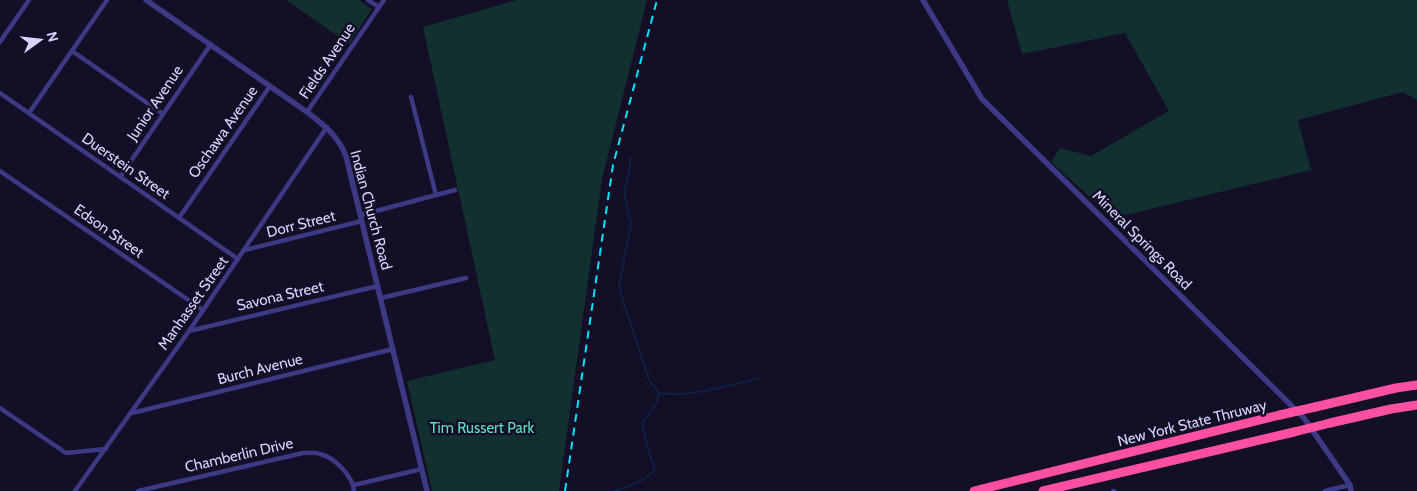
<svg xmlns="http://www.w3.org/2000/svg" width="1417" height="491" font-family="Cabin,sans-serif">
<rect width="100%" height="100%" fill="#130f26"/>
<path fill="#12302f" d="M 286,0 L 359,0 L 372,9 L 349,44 Z
M 517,0 L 647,0 L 602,179 L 559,491 L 432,491 L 407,381 L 495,360 L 423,27 Z
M 1007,0 L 1417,0 L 1417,100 L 1403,92 L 1298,120 L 1311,170 L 1113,218 L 1051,162 L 1060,148 L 1091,156 L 1169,111 L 1125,33 L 1022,54 Z"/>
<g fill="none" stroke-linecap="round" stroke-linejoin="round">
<path stroke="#0c2248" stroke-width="2" d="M 630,158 L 630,168 L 624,192 L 631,224 L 619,285 L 621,294 L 649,380 L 659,393 C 691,398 727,385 759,378
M 614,491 C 627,486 650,481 655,467 L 651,460 L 642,424 L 656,404 L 659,393"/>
<path stroke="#3d3a85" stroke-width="4.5" d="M 368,0 L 379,7
M 0,42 L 29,0
M 72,51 L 163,114
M 0,93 L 238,259
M 411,97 L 436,195
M 307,112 L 384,0
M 29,113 L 107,0
M 0,171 L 203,310
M 120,177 L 211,44
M 361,215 L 455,190
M 179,218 L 270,86
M 245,250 L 362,221
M 381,298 L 466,278
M 189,331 L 378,286
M 0,408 L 66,453 L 106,449
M 132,413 L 393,349
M 354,485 L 422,469
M 75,491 L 189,331 L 327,127
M 138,491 L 303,453 C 309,453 315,452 320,454 C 334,457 353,476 354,491
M 1113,491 L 1114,491
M 1325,491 L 1350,485"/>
<path stroke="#3d3a85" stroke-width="5.5" d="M 146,0 L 307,112 C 324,125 338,136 346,156 L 427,491
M 923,0 L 982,99 L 1304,418 L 1350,485 L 1351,491"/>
<path stroke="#ff4fa3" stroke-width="9" d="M 1315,407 L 1396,388 L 1417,385
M 1330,423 L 1391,409 L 1417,405
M 974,491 L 1280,415
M 1043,491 L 1294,432"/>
<path stroke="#00e5ff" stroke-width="2" stroke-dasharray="8 6" stroke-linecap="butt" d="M 565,491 L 613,165 L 657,0"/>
<path stroke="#ff4fa3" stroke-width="9" d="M 1280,415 L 1315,407
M 1294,432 L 1330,423"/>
</g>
<g text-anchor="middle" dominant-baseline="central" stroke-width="5" stroke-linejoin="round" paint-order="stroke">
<g font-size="15" fill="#d9d4ff" stroke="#130f26">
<text transform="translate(327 61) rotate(-56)">Fields Avenue</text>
<text transform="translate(155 103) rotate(-56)">Junior Avenue</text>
<text transform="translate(223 132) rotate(-55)">Oschawa Avenue</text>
<text transform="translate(126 166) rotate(35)">Duerstein Street</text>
<text transform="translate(371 210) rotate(75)">Indian Church Road</text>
<text transform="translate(301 224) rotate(-14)">Dorr Street</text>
<text transform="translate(109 231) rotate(35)">Edson Street</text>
<text transform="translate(1142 240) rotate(45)">Mineral Springs Road</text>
<text transform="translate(280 296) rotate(-13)">Savona Street</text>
<text transform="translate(193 303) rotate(-55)">Manhasset Street</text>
<text transform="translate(260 369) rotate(-14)">Burch Avenue</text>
<text transform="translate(1192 423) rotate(-14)">New York State Thruway</text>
<text transform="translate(239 455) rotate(-13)">Chamberlin Drive</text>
</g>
<g font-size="15" fill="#5fe0c0" stroke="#130f26">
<text x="482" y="428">Tim Russert Park</text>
</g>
</g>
<g transform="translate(40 40) rotate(75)" stroke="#130f26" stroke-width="4" paint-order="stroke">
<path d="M0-4L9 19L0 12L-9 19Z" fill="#d9d4ff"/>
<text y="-8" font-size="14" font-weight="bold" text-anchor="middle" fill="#d9d4ff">N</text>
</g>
</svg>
